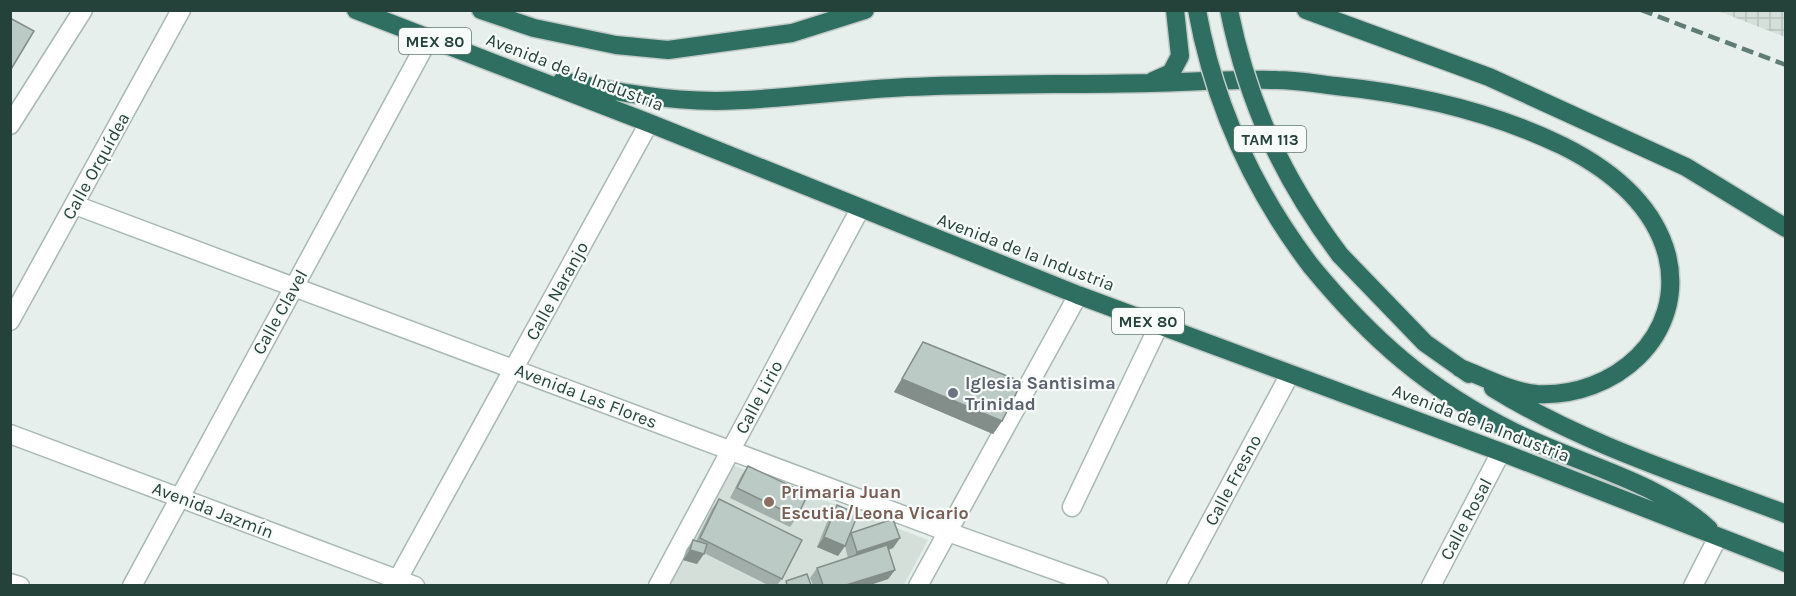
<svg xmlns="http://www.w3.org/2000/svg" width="1796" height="596" font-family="Karla,sans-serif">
<defs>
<pattern id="industrial-grid" width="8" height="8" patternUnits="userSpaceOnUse" patternTransform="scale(1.5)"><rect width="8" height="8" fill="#d4dfda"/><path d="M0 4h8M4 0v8" fill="none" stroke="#b6c1bc"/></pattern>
</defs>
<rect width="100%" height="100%" fill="#e6efeb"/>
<path fill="#d4dfda" d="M 730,464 L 928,540 L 904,585 L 667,586 Z"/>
<path fill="url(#industrial-grid)" d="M 1718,11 L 1785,11 L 1785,37 Z"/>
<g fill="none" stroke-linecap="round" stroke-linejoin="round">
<g stroke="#a8b8b2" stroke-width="21">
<path id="minor" d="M 10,125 L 83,10
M 75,205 L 948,532 L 1099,586
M 10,321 L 181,10
M 10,434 L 415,586
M 1072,507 L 1159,325
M 10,583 L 20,586
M 132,586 L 429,38
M 394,586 L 649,123
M 658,586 L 860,209
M 918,586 L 1078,295
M 1176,586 L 1290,374
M 1431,586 L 1501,452
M 1693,586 L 1718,537"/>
</g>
<g stroke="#c2cac8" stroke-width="21">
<path id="highway" d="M 356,10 L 649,123 L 1078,295 L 1501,452 L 1786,563
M 481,10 L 534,28 L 616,45 L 668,50 L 792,33 L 865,10
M 1306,10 L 1489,77 L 1686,167 L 1786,228
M 562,81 C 613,91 663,101 716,101 C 780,100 844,90 907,87 C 989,83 1070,85 1151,83 C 1193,82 1235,79 1277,80 C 1297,80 1317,84 1336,86 C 1415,94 1491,111 1563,146 C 1609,169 1653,203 1667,255 C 1687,336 1614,398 1537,394 C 1511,392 1484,377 1460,368
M 1153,81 L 1171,73 L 1180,56 L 1175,10
M 1340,255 L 1425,343 L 1469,374
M 1311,266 C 1371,339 1429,390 1514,432 C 1578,464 1656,480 1709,529
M 1493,388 C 1583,444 1686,476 1786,514"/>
</g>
<use href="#minor" stroke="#fff" stroke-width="18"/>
<use href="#highway" stroke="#2f6f62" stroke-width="18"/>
<path stroke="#5f7d75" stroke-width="4.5" stroke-dasharray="12 6" stroke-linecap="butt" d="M 1641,10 L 1786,65
M 1785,10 L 1786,11"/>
<g stroke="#c2cac8" stroke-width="21" stroke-linecap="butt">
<path id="highway-bridge" d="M 1197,10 C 1214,104 1254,191 1311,266
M 1229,10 C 1248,104 1283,179 1340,255"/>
</g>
<use href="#highway-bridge" stroke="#2f6f62" stroke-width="18"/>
</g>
<path fill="#a1aea9" d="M 923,342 L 1002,421 L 993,434 L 894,392 L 915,355 Z
M 748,466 L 797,517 L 790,527 L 730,498 L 741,476 Z
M 719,499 L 782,579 L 777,585 L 768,585 L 704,553 L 697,564 L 683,560 L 686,550 L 693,540 L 696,541 L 712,509 Z
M 837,505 L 849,535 L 851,533 L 900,538 L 893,548 L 889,550 L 895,570 L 888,579 L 870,585 L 813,585 L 810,578 L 817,568 L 848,558 L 845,546 L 838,556 L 817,547 L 830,515 Z"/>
<path fill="#838d89" d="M 902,379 L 1002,421 L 993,434 L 894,392 Z
M 824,537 L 845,546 L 838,556 L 817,547 Z
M 900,538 L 893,548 L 850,562 L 857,552 Z
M 690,550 L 704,554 L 697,564 L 683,560 Z
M 895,570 L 888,579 L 870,585 L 846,585 Z"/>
<path fill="#bbcac4" stroke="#838d89" stroke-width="1.5" d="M 10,18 L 34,31 L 10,71 Z
M 923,342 L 1022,382 L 1002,421 L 902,379 Z
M 748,466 L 808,494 L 797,517 L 737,488 Z
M 719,499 L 802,540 L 782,579 L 700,538 Z
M 837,505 L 858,514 L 845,546 L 824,537 Z
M 893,519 L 900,538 L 857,552 L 851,533 Z
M 693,540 L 707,544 L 704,554 L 690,550 Z
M 887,545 L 895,570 L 846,585 L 823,585 L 817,568 Z
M 807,574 L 811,585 L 787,585 L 786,581 Z"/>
<circle fill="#6b7280" stroke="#f7fbf9" stroke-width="2" cx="953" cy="393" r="6"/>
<circle fill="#8d6e63" stroke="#f7fbf9" stroke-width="2" cx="769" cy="502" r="6"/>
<g text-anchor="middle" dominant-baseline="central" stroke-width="4.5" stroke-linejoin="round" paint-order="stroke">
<g fill="#f7fbf9" stroke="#637a73" stroke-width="1.5">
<rect x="399" y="28" width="72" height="26" rx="4.5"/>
<rect x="1234" y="126" width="72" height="26" rx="4.5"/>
<rect x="1112" y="308" width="72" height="26" rx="4.5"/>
</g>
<g font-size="16" font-weight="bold" fill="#24423a">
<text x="435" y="41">MEX 80</text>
<text x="1270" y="139">TAM 113</text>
<text x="1148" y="321">MEX 80</text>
</g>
<g font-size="18" fill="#24423a" stroke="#f7fbf9">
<text transform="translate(575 72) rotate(21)">Avenida de la Industria</text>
<text transform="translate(96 166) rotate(-61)">Calle Orquídea</text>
<text transform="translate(1026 252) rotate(21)">Avenida de la Industria</text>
<text transform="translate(557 291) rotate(-61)">Calle Naranjo</text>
<text transform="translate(280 312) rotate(-61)">Calle Clavel</text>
<text transform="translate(586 396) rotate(21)">Avenida Las Flores</text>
<text transform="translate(759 397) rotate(-62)">Calle Lirio</text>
<text transform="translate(1481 423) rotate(21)">Avenida de la Industria</text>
<text transform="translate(1233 480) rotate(-62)">Calle Fresno</text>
<text transform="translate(213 510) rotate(21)">Avenida Jazmín</text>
<text transform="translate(1466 519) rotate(-62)">Calle Rosal</text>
</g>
<g font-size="18" font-weight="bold" fill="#5b616d" stroke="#f7fbf9" text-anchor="start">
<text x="965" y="383">Iglesia Santisima<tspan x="965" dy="21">Trinidad</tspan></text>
</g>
<g font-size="18" font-weight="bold" fill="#785e54" stroke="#f7fbf9" text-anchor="start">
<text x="781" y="492">Primaria Juan<tspan x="781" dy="21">Escutia/Leona Vicario</tspan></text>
</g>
</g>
<rect width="1796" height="596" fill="none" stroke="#24423a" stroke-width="24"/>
</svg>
